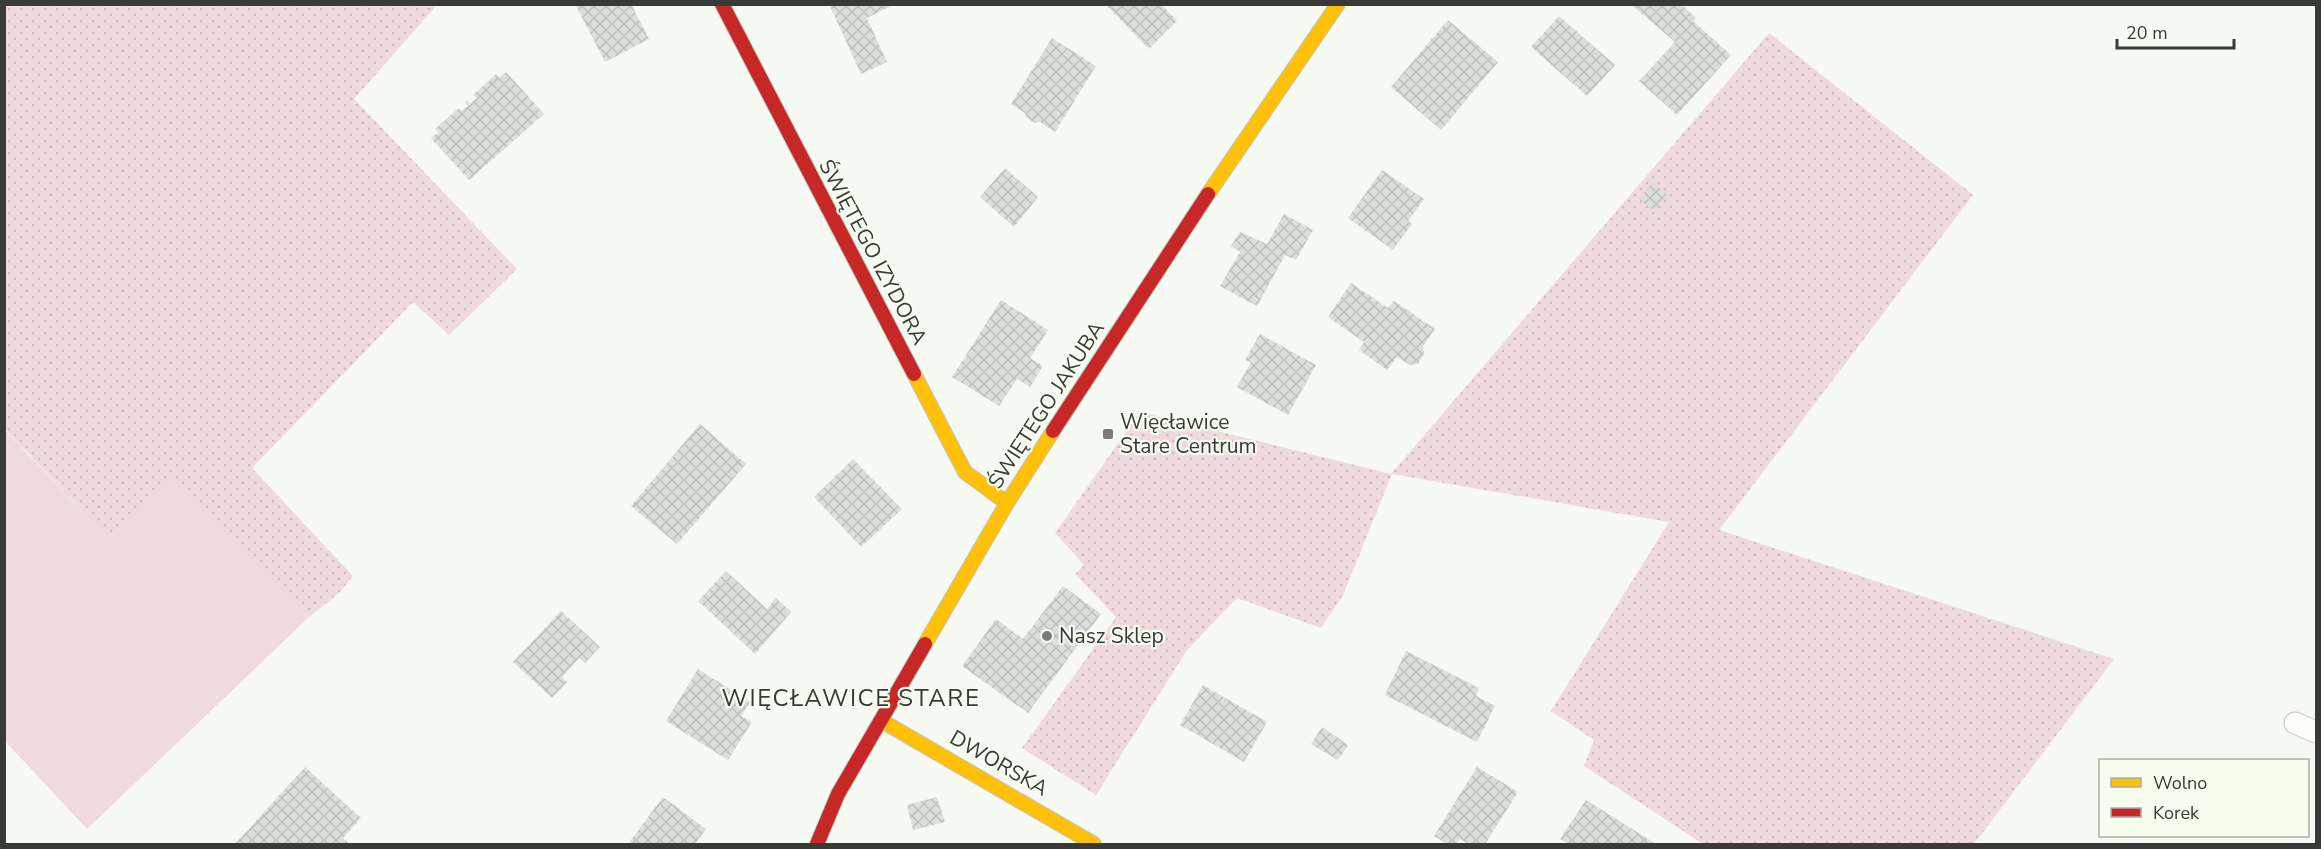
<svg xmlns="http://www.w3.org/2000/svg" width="2321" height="849" font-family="'Nunito Sans',sans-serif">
<defs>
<pattern id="green-dots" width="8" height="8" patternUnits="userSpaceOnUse" patternTransform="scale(1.5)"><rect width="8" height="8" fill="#f0dadb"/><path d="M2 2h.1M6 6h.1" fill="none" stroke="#cfbcbd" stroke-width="1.8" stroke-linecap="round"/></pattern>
<pattern id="building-cross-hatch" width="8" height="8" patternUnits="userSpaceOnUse" patternTransform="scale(1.5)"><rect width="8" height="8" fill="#dcdfd9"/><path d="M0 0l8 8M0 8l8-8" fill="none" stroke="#bec0bb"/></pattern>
</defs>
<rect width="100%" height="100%" fill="#f6faf2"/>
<path fill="url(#green-dots)" d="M 8,5 L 437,5 L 354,99 L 517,269 L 449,335 L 413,302 L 252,468 L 353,576 L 340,592 L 308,618 L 174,478 L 109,539 L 5,429 L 4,8 Z
M 1769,33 L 1973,195 L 1719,530 L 2114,659 L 1974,844 L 1703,844 L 1584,766 L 1594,740 L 1551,711 L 1669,522 L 1392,474 L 1343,595 L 1321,628 L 1237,598 L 1187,650 L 1096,795 L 1022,748 L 1116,617 L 1075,574 L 1084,565 L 1055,533 L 1140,412 L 1391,474 Z"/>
<path fill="#f0dadb" d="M 4,429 L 109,539 L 174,477 L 308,618 L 87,829 L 5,741 Z"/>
<path fill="url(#building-cross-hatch)" d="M 575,4 L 631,4 L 649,39 L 605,62 Z
M 829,4 L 895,4 L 867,18 L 887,62 L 861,74 Z
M 1105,4 L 1161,4 L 1177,21 L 1149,49 Z
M 1635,4 L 1681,4 L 1696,18 L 1693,21 L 1731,55 L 1677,115 L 1639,81 L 1675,42 L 1633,6 Z
M 1559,16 L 1615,65 L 1587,96 L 1531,47 Z
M 1448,20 L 1498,62 L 1441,130 L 1391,87 Z
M 1052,38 L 1096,66 L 1055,132 L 1040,122 L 1035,123 L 1026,117 L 1025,113 L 1011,104 Z
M 506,72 L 544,114 L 469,180 L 431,138 L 439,132 L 435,129 L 459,108 L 461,111 L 468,106 L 465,103 L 467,100 L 470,104 L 477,98 L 473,95 L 496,74 L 499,78 Z
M 1005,168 L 1038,197 L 1014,227 L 980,197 Z
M 1382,170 L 1424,199 L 1408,221 L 1412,224 L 1393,250 L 1348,218 Z
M 1653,183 L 1667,194 L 1654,211 L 1639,199 Z
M 1284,214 L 1313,230 L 1296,260 L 1285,255 L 1257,306 L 1220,286 L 1240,252 L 1231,246 L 1240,232 L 1267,244 Z
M 1351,283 L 1388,308 L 1394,301 L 1435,329 L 1423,346 L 1424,354 L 1418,364 L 1410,365 L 1397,357 L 1387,370 L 1359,350 L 1364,342 L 1328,317 Z
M 1001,300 L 1048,330 L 1030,358 L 1043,366 L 1030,387 L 1017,379 L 999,406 L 952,377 Z
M 1260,334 L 1316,365 L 1288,415 L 1237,387 L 1251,362 L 1245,360 Z
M 700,424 L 746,464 L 677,544 L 631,506 Z
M 853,459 L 902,509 L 861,547 L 814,497 Z
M 726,571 L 767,609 L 776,598 L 791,612 L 755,654 L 698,601 Z
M 1063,586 L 1101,614 L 1028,713 L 962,666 L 996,619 L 1023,639 Z
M 561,611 L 600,647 L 585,663 L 579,658 L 562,677 L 567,682 L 552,698 L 513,662 Z
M 1406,651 L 1479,688 L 1476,696 L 1495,706 L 1477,742 L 1385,695 Z
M 698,669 L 750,702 L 741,716 L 752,722 L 728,760 L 666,721 Z
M 1203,685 L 1267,722 L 1244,762 L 1180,725 Z
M 1322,727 L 1348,745 L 1338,760 L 1311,744 Z
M 305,767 L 361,818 L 343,838 L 350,844 L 235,844 Z
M 1477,767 L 1518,792 L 1485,844 L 1468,844 L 1460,839 L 1456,844 L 1447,844 L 1434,836 Z
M 663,797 L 706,829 L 695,844 L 628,844 Z
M 937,797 L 945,822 L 913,830 L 907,805 Z
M 1586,800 L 1656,844 L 1568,844 L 1560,839 Z"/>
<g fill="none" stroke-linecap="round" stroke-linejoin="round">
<g stroke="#c1c4bd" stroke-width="23">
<path id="lane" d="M 2295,723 L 2316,732"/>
</g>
<g stroke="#c1c4bd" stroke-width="16">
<path id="slow" d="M 1208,194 L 1338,4
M 914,374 L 965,472 L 1007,503
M 925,644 L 1007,503 L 1053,431
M 882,721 L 1094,844"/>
</g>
<g stroke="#c1c4bd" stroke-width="16">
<path id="jam" d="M 722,4 L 914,374
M 1053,431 L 1208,194
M 817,844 L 838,794 L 925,644"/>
</g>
<use href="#lane" stroke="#fefefd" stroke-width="21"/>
<use href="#slow" stroke="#ffc107" stroke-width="14"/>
<use href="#jam" stroke="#c62828" stroke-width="14"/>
</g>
<g fill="#7a7d77" stroke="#f7fdef" stroke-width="2">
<rect x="1102" y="428" width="12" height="12" rx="3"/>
<circle cx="1047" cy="636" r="6"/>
</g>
<g text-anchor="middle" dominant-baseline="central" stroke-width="4.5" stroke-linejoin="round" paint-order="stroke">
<g font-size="21" fill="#383a35" stroke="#f7fdef">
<text transform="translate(873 252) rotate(62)">ŚWIĘTEGO IZYDORA</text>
<text transform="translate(1046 405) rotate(-57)">ŚWIĘTEGO JAKUBA</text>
<text transform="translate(999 763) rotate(30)">DWORSKA</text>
</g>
<g font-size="21" fill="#383a35" stroke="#f7fdef" text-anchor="start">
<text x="1120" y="422">Więcławice<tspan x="1120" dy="24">Stare Centrum</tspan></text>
<text x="1059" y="636">Nasz Sklep</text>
</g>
<g font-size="24" letter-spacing="1.5" fill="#383a35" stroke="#f7fdef">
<text x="851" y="698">WIĘCŁAWICE STARE</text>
</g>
</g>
<rect width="2321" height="849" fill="none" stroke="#383a35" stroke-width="12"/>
<rect x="2099" y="759" width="210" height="78" fill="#f7fdef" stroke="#abafa5" stroke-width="1.5"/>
<rect x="2111" y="778" width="30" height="9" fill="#ffc107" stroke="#abafa5" stroke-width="1.5"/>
<text x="2153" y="789" font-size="18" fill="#383a35">Wolno</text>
<rect x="2111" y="808" width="30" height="9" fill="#c62828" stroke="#abafa5" stroke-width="1.5"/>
<text x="2153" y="819" font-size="18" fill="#383a35">Korek</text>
<path d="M2117 39v9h117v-9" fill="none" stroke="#383a35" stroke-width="3"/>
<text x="2126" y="39" font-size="18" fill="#383a35" stroke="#f7fdef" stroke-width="4.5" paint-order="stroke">20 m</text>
</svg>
